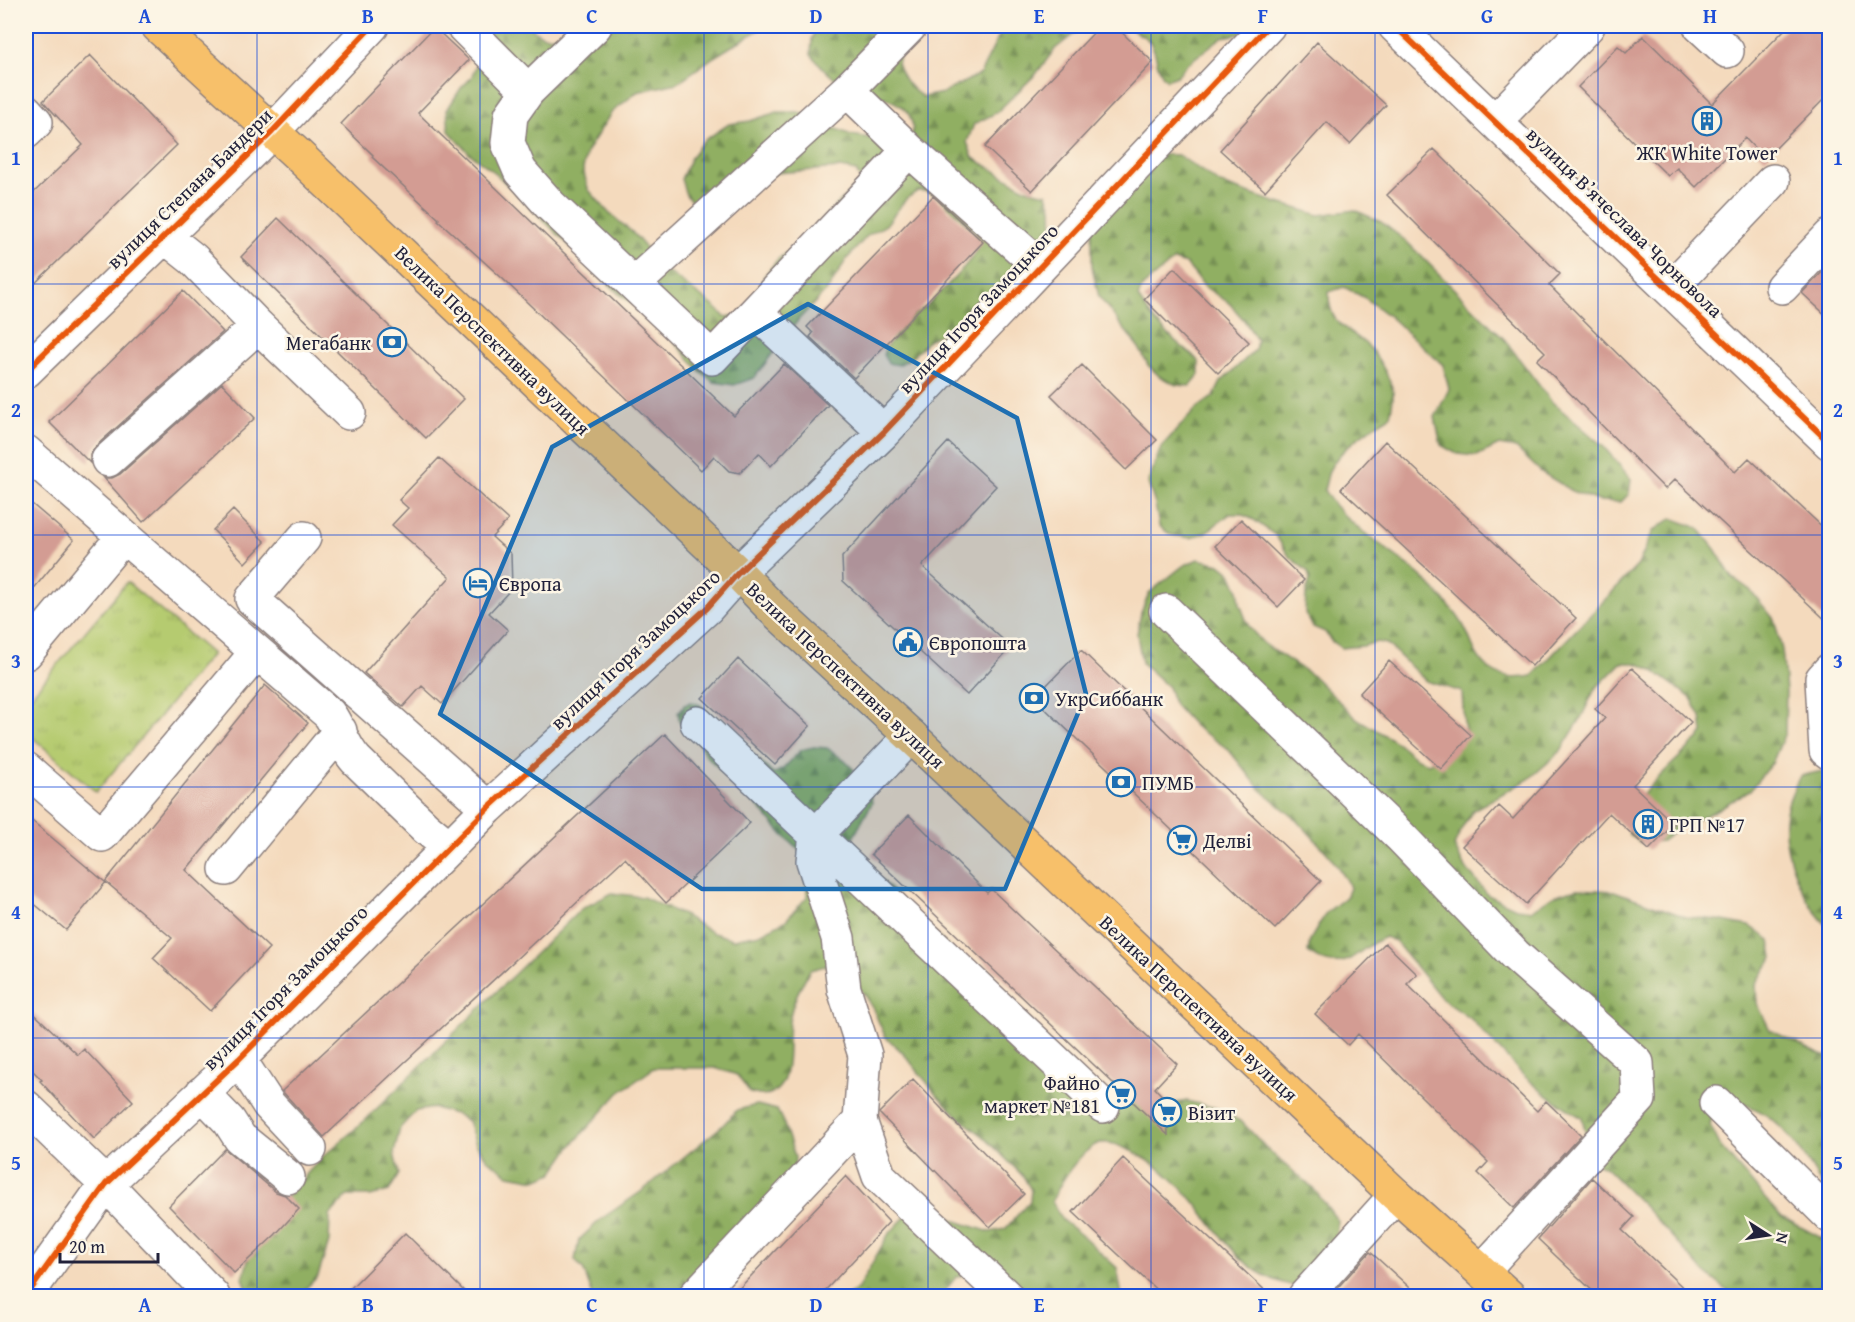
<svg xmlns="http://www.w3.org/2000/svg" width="1855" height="1322" font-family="'Gentium Book Plus',serif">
<defs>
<pattern id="forest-firs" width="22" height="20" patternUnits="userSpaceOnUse" patternTransform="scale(1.5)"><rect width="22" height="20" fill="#90af62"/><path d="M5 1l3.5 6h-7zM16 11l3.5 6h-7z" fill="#758e52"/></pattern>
<pattern id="park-tufts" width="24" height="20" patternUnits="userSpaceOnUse" patternTransform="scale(1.5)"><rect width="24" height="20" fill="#b5cb6f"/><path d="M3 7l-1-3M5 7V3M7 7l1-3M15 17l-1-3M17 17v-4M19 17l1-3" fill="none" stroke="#9bae61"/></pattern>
</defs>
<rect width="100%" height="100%" fill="#fcf5e5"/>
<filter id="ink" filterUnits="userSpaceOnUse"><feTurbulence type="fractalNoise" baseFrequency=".0167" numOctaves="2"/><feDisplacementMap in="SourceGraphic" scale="12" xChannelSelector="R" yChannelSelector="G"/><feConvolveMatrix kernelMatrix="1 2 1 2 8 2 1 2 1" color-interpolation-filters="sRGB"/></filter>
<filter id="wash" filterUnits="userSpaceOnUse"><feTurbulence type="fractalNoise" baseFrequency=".008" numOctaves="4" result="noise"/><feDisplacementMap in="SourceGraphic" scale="24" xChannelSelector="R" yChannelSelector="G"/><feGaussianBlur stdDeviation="1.35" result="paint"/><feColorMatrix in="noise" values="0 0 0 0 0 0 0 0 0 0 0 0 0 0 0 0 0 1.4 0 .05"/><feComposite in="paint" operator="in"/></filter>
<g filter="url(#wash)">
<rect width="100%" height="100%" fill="#f4dabd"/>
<path fill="url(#forest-firs)" stroke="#59684e" stroke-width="1.5" d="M 450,26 L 530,26 C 543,41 556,39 570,26 L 765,26 L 714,57 L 677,83 L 637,92 L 611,113 L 587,151 L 583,169 L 588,189 L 609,213 L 632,232 L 664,269 L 715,307 L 725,317 L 739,315 L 759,292 L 764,276 L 777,260 L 801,241 L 861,180 L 856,171 L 840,168 L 776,173 L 701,212 L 686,195 L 681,179 L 691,157 L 703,141 L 729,124 L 750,121 L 777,112 L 798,112 L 851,135 L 909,144 C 928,96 866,97 838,81 C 828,75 819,63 811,55 L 812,38 L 817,26 L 911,26 L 897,63 C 903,79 909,88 923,97 L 943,93 L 980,74 L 1004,26 L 1084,26 L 1055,49 L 1036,74 L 996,113 L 974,124 L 967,142 L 973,158 L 1017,184 L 1029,190 L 1047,194 L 1052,208 L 1053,234 L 974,317 L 930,339 L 912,357 L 899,365 L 888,363 L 883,355 L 885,348 L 914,315 L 927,306 L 959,273 L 974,255 L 979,245 L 977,234 L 938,196 L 925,191 L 918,191 L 906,199 L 886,225 L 867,236 L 846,260 L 829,288 L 799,319 L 754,378 L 734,385 L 714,382 L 699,370 L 654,319 L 620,295 L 493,171 L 469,153 L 449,131 L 447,110 L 461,88 L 471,78 L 478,61 Z
M 1128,26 L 1256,26 L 1241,34 L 1222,37 L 1186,65 L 1177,76 L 1167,80 C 1154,69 1159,55 1150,42 C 1145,35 1134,33 1128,26 Z
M 1150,154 L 1178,155 L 1221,184 L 1268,200 L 1319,215 L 1355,210 L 1381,222 L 1406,241 L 1505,340 L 1551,401 L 1603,446 L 1631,479 L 1629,494 L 1621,502 L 1599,501 L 1574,492 L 1541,472 L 1516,448 L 1499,445 L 1477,456 L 1457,454 L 1441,445 L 1435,417 L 1449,389 L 1443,365 L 1390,317 L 1365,298 L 1344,287 L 1329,292 C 1328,326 1347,326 1368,346 C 1377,355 1391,379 1393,392 C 1394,399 1391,409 1390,416 C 1370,428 1339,449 1329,471 C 1327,477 1326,484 1324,490 C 1346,529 1399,552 1429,584 C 1440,596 1454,609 1462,623 C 1472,639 1473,656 1489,669 C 1503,679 1517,679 1532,676 L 1638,565 L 1653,531 L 1672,518 L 1698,528 L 1715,549 L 1732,577 L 1750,590 L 1774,619 L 1782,650 L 1786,691 L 1785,733 L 1773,761 L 1750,790 L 1713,812 L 1680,827 L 1662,841 L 1641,843 L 1629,835 L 1626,817 C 1638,800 1651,784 1666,770 C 1679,757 1691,747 1703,733 L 1701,717 L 1691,698 L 1651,669 L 1636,663 L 1621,663 L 1595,689 L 1580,720 L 1560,752 L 1529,779 L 1473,810 L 1462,828 L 1454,846 L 1464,866 L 1488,895 L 1516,908 L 1532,910 L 1553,896 L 1576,889 L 1614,891 L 1686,917 L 1718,920 L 1749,926 L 1770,940 L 1773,957 L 1756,984 L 1757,1003 L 1770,1030 L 1823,1056 L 1829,1056 L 1829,1195 C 1822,1187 1817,1176 1811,1167 C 1789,1132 1761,1097 1716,1103 L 1710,1125 L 1721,1147 L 1780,1216 L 1829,1242 L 1829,1284 L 1822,1285 L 1800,1296 L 1734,1296 L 1703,1271 L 1645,1207 L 1606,1168 L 1593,1161 L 1582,1118 L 1545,1094 L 1522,1074 L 1471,1019 L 1442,999 L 1395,941 L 1385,937 C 1355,949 1344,980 1308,952 L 1310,940 L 1326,913 L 1346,897 L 1350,888 L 1347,880 L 1329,855 L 1297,820 L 1260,789 L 1228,749 L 1194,726 L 1174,704 L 1168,687 L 1142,663 L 1137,634 L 1141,613 L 1149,593 L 1183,566 L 1198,559 L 1220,564 L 1231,573 L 1238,589 L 1240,604 L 1249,627 L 1264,644 L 1313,676 L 1356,718 L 1398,743 L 1417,759 L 1428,763 L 1440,757 L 1468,736 L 1464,725 L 1462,692 L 1426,681 L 1387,644 L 1377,642 L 1363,646 L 1341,648 L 1331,641 L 1325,632 L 1313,627 L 1305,613 L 1306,592 L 1310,580 L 1308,572 L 1289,556 L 1276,536 L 1254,520 L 1241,514 L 1230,514 L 1206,532 L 1191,538 L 1171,535 L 1159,526 L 1155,504 L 1148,483 L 1161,447 L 1196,409 L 1214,396 L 1221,382 L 1255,350 L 1257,340 L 1244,320 L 1229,303 L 1205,287 L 1186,264 L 1174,260 L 1143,286 L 1138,297 C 1155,326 1174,340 1199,361 L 1199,375 L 1190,386 L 1177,385 L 1160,377 L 1148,365 L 1139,348 L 1099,297 L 1092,267 L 1092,224 Z
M 691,702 L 700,705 L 773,774 L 783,769 L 801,750 L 814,747 L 827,748 L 845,761 L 867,783 L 872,803 L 852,840 L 854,853 L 1099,1096 L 1121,1106 L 1143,1101 L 1165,1105 L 1187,1101 L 1216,1108 L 1242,1122 L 1270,1152 L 1313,1188 L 1338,1221 L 1334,1252 L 1297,1287 C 1281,1283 1269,1279 1255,1270 C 1233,1254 1216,1230 1200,1209 C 1180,1184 1152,1158 1122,1147 C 1113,1143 1101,1140 1092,1147 C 1075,1159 1061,1182 1052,1201 L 1062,1220 L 1085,1238 L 1117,1268 L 1122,1296 L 1018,1296 L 988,1273 L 956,1277 L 941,1296 L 848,1296 L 858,1288 L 888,1235 L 906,1216 L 935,1209 L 956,1221 L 990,1232 L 1005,1229 L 1030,1201 L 1031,1190 L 1023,1176 L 983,1136 L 962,1120 L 937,1095 L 904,1054 L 885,1036 L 873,1009 L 861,990 L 829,965 L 810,970 C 800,987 792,1002 789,1022 C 786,1042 795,1093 764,1095 C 760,1096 754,1094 750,1093 L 737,1075 L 715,1068 L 654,1068 L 619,1093 L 572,1145 L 553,1173 L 536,1180 L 509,1175 L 487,1159 L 476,1144 L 468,1121 L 458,1115 L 434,1108 L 416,1111 L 400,1128 L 394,1153 L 399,1174 L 389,1191 L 370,1196 L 347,1196 L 330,1215 L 329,1242 L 318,1276 L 299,1295 L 291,1296 L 250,1296 L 243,1278 L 257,1230 L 320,1159 L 361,1124 L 581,909 L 612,893 L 643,897 L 685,916 L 713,933 L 733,939 L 760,934 L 785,921 L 807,897 L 806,856 L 783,835 L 764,813 L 731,779 L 706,756 L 695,736 L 680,722 L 678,713 L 684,705 Z
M 1827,770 L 1830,772 L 1829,927 C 1804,905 1783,855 1785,821 C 1786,804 1793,790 1800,776 Z
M 757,1105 L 777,1110 L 784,1124 L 795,1157 L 793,1193 L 711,1296 L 593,1296 L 584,1271 L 575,1260 L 579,1240 L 601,1219 L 642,1191 L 722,1126 L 737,1110 Z"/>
<path fill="url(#park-tufts)" stroke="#6c7655" stroke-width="1.5" d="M 127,582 L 212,654 L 96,792 L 26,732 L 26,702 Z"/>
<g id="blocks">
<path fill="#d39c93" d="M 1100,26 L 1115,26 L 1153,62 L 1032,191 L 985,147 Z
M 1788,26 L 1830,26 L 1830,93 L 1765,159 L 1745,138 L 1696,187 L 1677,168 L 1668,176 L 1578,87 L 1618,46 L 1626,53 L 1643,36 L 1712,104 Z
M 434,27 L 469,60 L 418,113 L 734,416 L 784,364 L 828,405 L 771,466 L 759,453 L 740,473 L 729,471 L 714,456 L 701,470 L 503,279 L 438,220 L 439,219 L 372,157 L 373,155 L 341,124 Z
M 1317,42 L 1386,105 L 1350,144 L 1327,122 L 1265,191 L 1220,150 Z
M 90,55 L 177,145 L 26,292 L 26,200 L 83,145 L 43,101 Z
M 1434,149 L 1560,274 L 1549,285 L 1735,472 L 1749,458 L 1830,534 L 1830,624 L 1675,479 L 1665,489 L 1537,360 L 1545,352 L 1387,195 Z
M 933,196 L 983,242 L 854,378 L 810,337 L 813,333 L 807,327 Z
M 278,218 L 464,399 L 426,438 L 241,257 Z
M 1830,264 L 1830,319 L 1802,293 Z
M 1174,268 L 1249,342 L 1218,373 L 1144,299 Z
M 183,291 L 223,332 L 96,446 L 90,455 L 90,463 L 49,422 Z
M 1082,365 L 1157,440 L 1126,470 L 1051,395 Z
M 222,383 L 255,418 L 143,522 L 104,478 L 112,478 L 120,474 Z
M 1385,441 L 1576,618 L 1532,666 L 1341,489 Z
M 948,442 L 996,486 L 922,566 L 1011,647 L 967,695 L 843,581 L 842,557 Z
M 439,458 L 508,520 L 492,537 L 511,554 L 512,588 L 489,613 L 508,630 L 442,704 L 422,686 L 403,707 L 364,673 L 450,577 L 392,525 L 408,508 L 399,500 Z
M 26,499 L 74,540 L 26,598 Z
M 233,510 L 265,542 L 245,563 L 213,530 Z
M 1241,519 L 1304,580 L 1278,607 L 1215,546 Z
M 1081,650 L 1321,881 L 1275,929 L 1034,698 Z
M 738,659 L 810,726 L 775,765 L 702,698 Z
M 1389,661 L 1471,735 L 1441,769 L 1359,694 Z
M 1632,668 L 1691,722 L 1633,785 L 1674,824 L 1649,850 L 1609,813 L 1526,904 L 1462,846 L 1499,806 L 1513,819 L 1605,718 L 1595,709 Z
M 265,685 L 308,723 L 186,870 L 269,948 L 210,1011 L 153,958 L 172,938 L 106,882 L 66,930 L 26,897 L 26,816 L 105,882 Z
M 665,734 L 750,823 L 666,903 L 625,858 L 324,1137 L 282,1091 Z
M 909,815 L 987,893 L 991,889 L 1177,1064 L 1155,1088 L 1167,1101 L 1168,1135 L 871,854 Z
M 1385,943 L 1417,974 L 1407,984 L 1537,1111 L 1546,1101 L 1581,1135 L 1514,1208 L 1478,1173 L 1488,1162 L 1358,1034 L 1348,1045 L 1315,1014 Z
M 26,1006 L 78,1055 L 84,1049 L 133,1101 L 94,1139 L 40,1081 L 42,1080 L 26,1064 Z
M 913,1079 L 1024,1194 L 990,1227 L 879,1113 Z
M 225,1149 L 276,1192 L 285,1195 L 299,1209 L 275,1235 L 234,1273 L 169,1206 Z
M 1123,1158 L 1271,1296 L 1163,1296 L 1073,1212 Z
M 846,1176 L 889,1222 L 820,1296 L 732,1296 Z
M 1592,1178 L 1634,1217 L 1622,1230 L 1692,1296 L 1598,1296 L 1538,1239 Z
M 405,1233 L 469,1296 L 343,1296 Z
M 1370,1252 L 1376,1257 L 1419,1296 L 1330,1296 Z"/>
</g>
</g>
<g filter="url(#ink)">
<use href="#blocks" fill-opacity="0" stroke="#8b7e7c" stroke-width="1.5"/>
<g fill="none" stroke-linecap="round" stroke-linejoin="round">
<g stroke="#8b7e7c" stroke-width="36">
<path id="minor" d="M 463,26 L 528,91 L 511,115 L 508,143 L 520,171 L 550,205 L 712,358 L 909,150
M 910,26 L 847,90 L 909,150 L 1040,266
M 1395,26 L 1830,443
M 1700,26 L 1727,51
M 528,91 L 595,26
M 26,111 L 36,122 L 26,132
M 1495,121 L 1588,26
M 164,236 L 193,259 L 258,326 L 349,413
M 646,273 L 847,90
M 1782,287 L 1830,236
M 1671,288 L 1773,181
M 756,312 L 884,432
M 26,371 L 272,132 L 372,26
M 26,452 L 329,714 C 340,729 343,746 356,760 L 426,828 L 449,847
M 108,460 L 258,326
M 304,538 L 252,599 L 488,808
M 1166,611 L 1400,836 L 1515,955 L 1637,1063 L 1639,1099 L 1482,1271
M 26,653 L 123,537
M 1830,670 L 1822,679 L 1826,750 L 1830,753
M 697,723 L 1103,1106
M 911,736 L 816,835 L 813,861 L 838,938 L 844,989 L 865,1055 L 860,1121 L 879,1176 L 1006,1296
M 26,769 L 102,835 L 257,652
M 226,869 L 340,731
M 239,1059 L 269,1105 L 310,1149
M 202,1093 L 229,1121 L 240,1138 L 288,1177
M 1716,1103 L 1830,1216
M 26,1107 L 106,1184 L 213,1296
M 26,1296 L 106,1184 L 239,1059 L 488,808 L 707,608 L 738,573 L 884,432 L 1268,26
M 695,1296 L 860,1121
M 1305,1296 L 1396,1195"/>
</g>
<g stroke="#8b7e7c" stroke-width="36">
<path id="major" d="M 158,26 L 298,155 L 738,573 L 772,608 L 911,736 L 1396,1195 L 1509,1296"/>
</g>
<use href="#minor" stroke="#fff" stroke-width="33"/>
<use href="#major" stroke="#f7c06b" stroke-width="33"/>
<g stroke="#fcf5e5" stroke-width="10">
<path id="cycleway" d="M 1395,26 L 1830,443
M 26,371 L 272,132 L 372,26
M 26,1296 L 106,1184 L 239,1059 L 488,808 L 707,608 L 738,573 L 884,432 L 1268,26"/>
</g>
<use href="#cycleway" stroke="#e8590c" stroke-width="6"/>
</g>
</g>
<path fill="#1f6fb2" fill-opacity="0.2" stroke="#1f6fb2" stroke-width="4.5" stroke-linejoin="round" d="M 808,304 L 1017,418 L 1086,694 L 1005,889 L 702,889 L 440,714 L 552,447 Z"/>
<path fill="none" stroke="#1d4ed8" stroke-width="1.5" stroke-opacity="0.55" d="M 257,26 L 257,1296M 480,26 L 480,1296M 704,26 L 704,1296M 928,26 L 928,1296M 1151,26 L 1151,1296M 1375,26 L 1375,1296M 1598,26 L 1598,1296M 26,284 L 1830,284M 26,535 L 1830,535M 26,787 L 1830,787M 26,1038 L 1830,1038"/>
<defs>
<g id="building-ring" transform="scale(1.5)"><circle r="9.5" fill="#fcf5e5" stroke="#1f6fb2" stroke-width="1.5"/><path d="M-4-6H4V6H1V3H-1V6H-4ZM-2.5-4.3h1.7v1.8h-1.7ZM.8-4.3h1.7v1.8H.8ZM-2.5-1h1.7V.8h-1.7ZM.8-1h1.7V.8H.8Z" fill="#1f6fb2"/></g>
<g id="bank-ring" transform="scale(1.5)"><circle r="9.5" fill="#fcf5e5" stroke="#1f6fb2" stroke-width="1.5"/><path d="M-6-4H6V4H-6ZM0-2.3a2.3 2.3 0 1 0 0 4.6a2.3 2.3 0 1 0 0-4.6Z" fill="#1f6fb2"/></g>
<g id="hotel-ring" transform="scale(1.5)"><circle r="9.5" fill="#fcf5e5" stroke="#1f6fb2" stroke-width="1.5"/><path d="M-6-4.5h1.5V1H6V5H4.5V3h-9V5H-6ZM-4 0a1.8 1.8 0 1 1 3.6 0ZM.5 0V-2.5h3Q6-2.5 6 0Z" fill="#1f6fb2"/></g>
<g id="civic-ring" transform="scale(1.5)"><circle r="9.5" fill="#fcf5e5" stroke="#1f6fb2" stroke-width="1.5"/><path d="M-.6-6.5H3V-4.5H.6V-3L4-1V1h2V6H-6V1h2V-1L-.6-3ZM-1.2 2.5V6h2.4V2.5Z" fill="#1f6fb2"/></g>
<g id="supermarket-ring" transform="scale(1.5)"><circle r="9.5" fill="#fcf5e5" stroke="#1f6fb2" stroke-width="1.5"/><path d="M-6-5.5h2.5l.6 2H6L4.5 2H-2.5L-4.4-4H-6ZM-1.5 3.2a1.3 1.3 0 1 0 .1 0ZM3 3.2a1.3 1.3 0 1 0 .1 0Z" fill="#1f6fb2"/></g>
</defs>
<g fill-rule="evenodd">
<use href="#building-ring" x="1707" y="121"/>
<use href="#bank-ring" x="392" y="342"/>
<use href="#hotel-ring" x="478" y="583"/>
<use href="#civic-ring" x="908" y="642"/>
<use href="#bank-ring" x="1034" y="698"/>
<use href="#bank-ring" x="1121" y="782"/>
<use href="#building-ring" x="1648" y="824"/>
<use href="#supermarket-ring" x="1182" y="840"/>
<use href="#supermarket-ring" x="1121" y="1094"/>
<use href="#supermarket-ring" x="1167" y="1112"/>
</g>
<g text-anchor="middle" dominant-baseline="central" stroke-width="5" stroke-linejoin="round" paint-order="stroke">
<g font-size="20" fill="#22223b" stroke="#fcf5e5" text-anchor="start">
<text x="1707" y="152" text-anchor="middle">ЖК White Tower</text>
<text x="371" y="342" text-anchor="end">Мегабанк</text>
<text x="499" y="583">Європа</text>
<text x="929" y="642">Європошта</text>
<text x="1055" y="698">УкрСиббанк</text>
<text x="1142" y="782">ПУМБ</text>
<text x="1669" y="824">ГРП №17</text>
<text x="1203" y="840">Делві</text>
<text x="1100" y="1082" text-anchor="end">Файно<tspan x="1100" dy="23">маркет №181</tspan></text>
<text x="1188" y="1112">Візит</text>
</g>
<g font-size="20" fill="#22223b" stroke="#fcf5e5">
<text transform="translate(189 188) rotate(-44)">вулиця Степана Бандери</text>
<text transform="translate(1625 222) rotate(44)">вулиця Вʼячеслава Чорновола</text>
<text transform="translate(978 308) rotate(-47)">вулиця Ігоря Замоцького</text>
<text transform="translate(493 340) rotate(44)">Велика Перспективна вулиця</text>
<text transform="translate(635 649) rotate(-43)">вулиця Ігоря Замоцького</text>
<text transform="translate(846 675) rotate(43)">Велика Перспективна вулиця</text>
<text transform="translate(285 987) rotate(-45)">вулиця Ігоря Замоцького</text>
<text transform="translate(1199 1008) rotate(43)">Велика Перспективна вулиця</text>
</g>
</g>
<rect width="1855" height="1322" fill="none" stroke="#fcf5e5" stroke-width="66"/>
<g transform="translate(1768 1235) rotate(102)" stroke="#fcf5e5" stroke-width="4.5" paint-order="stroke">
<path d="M0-4.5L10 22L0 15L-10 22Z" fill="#22223b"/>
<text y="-9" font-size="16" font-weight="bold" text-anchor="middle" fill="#22223b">N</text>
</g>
<path d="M60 1253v9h98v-9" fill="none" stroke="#22223b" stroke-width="3"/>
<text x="69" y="1253" font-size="18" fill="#22223b" stroke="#fcf5e5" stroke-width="4.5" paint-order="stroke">20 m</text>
<rect x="33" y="33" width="1789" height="1256" fill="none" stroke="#1d4ed8" stroke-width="2"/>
<g font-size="20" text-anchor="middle" font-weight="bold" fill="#1d4ed8">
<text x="145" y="23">A</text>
<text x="368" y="23">B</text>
<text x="592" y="23">C</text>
<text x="816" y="23">D</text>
<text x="1039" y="23">E</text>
<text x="1263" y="23">F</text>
<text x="1487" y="23">G</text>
<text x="1710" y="23">H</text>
<text x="16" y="165">1</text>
<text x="1838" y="165">1</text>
<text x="16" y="417">2</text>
<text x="1838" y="417">2</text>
<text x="16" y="668">3</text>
<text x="1838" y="668">3</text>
<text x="16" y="919">4</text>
<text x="1838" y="919">4</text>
<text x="16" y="1170">5</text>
<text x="1838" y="1170">5</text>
<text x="145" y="1312">A</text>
<text x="368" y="1312">B</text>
<text x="592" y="1312">C</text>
<text x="816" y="1312">D</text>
<text x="1039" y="1312">E</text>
<text x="1263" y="1312">F</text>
<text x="1487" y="1312">G</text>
<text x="1710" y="1312">H</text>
</g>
</svg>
